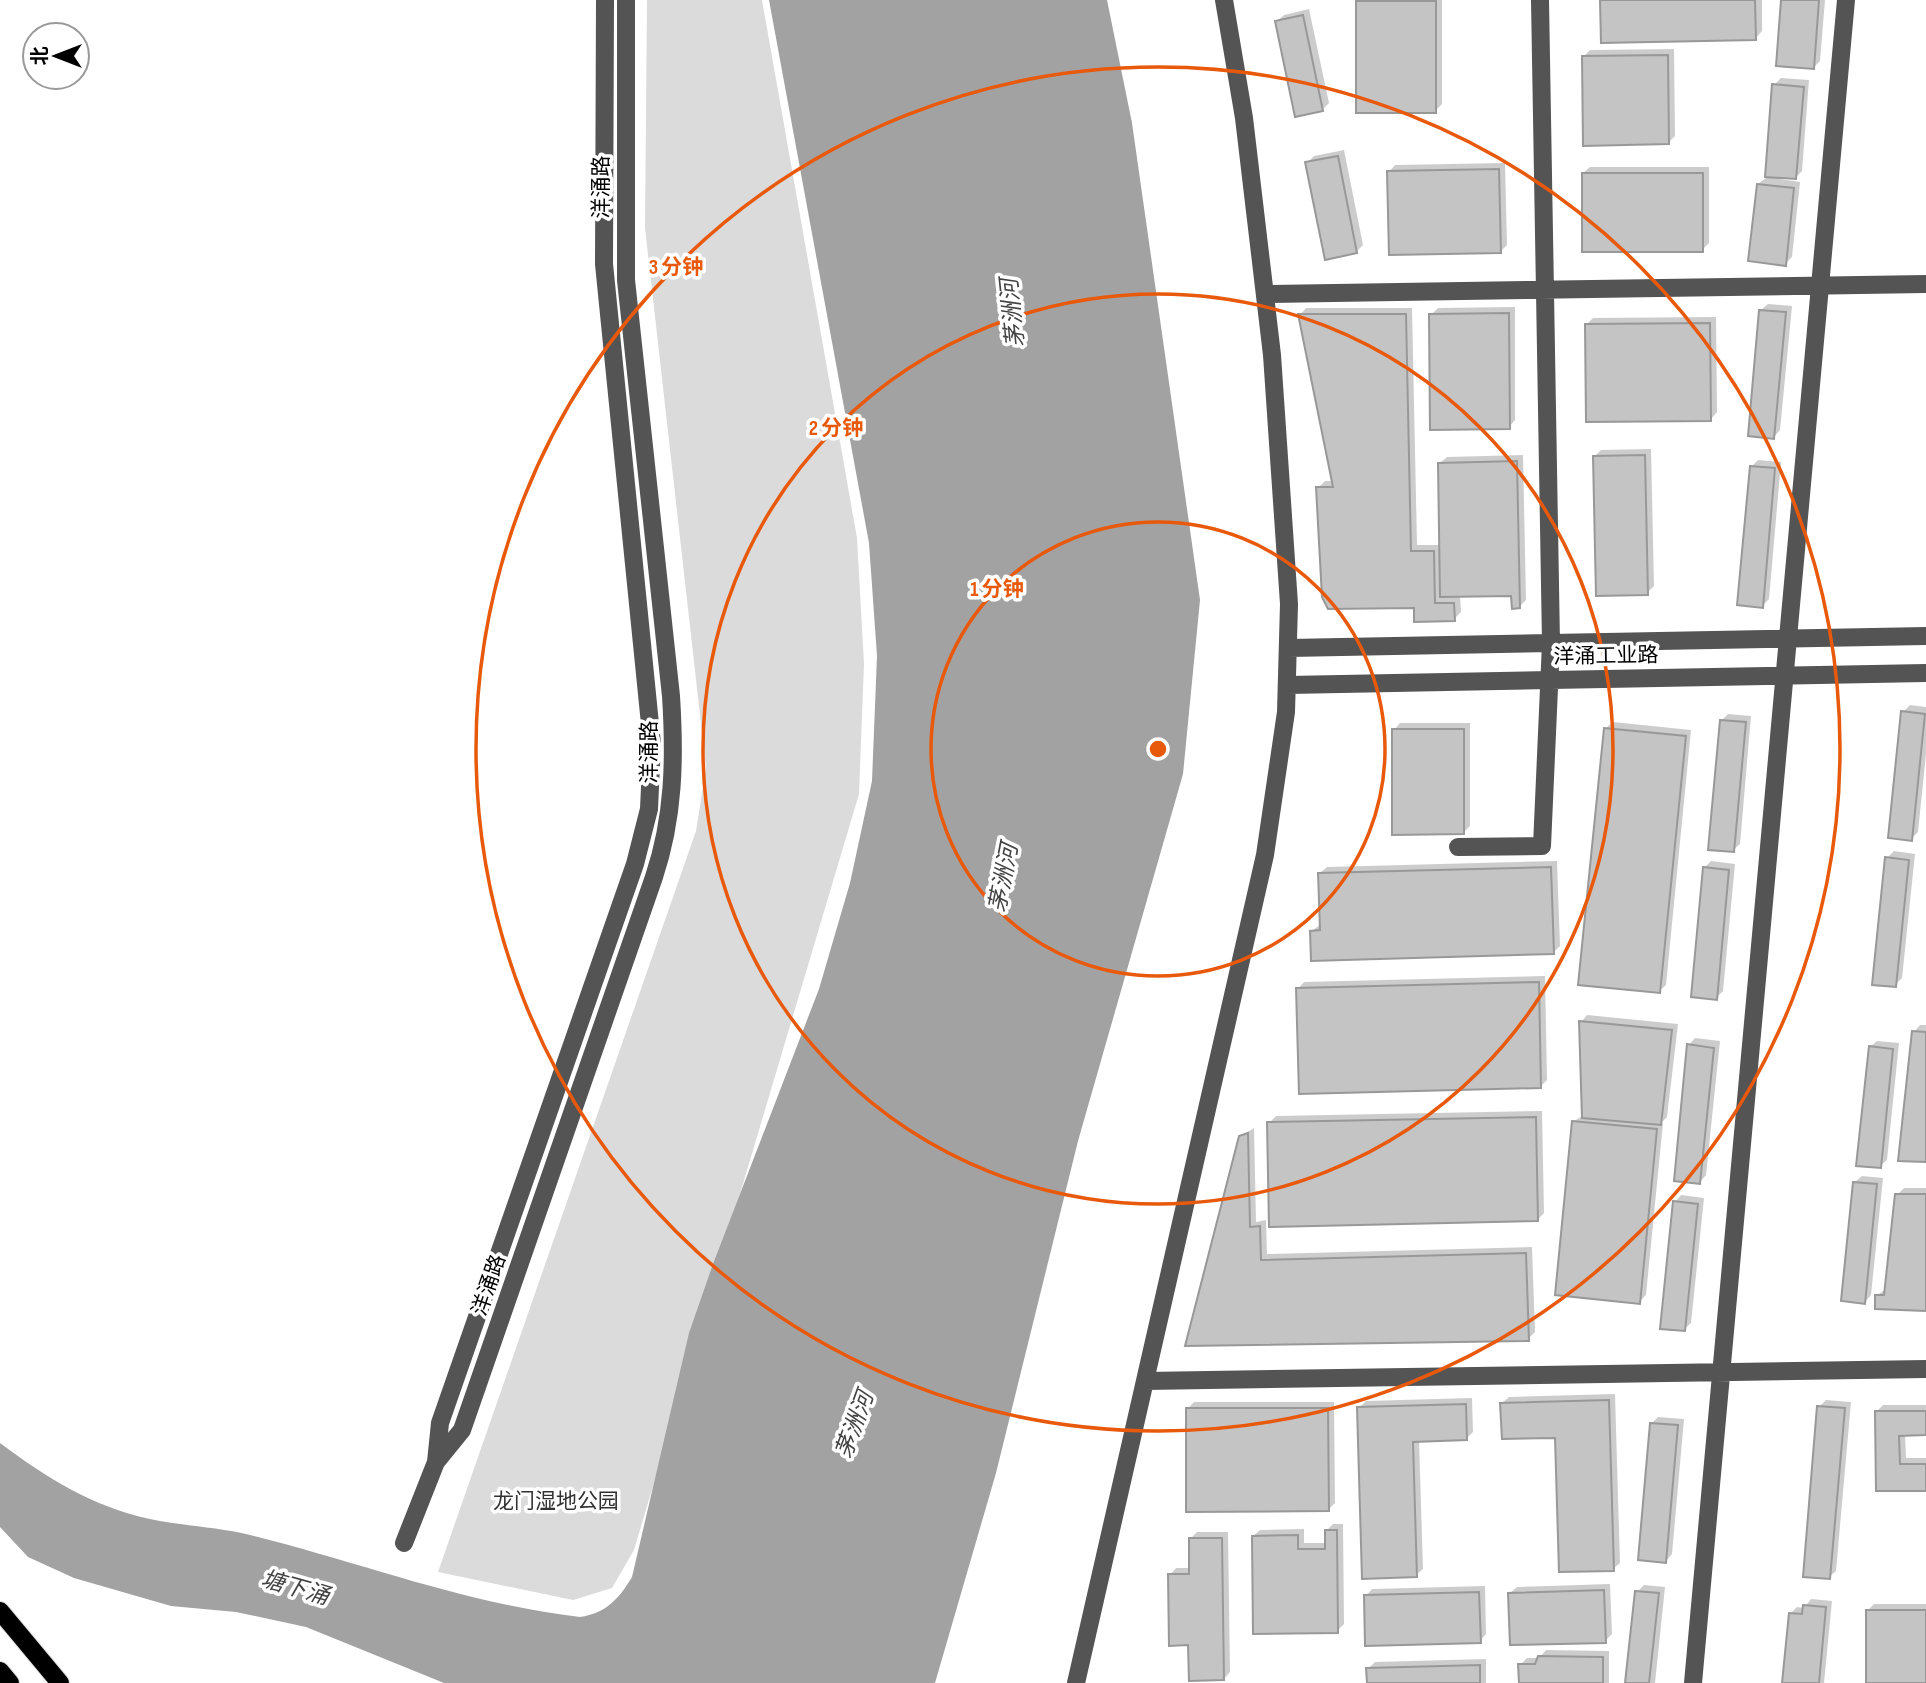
<svg xmlns="http://www.w3.org/2000/svg" width="1926" height="1683" font-family="'Sofia Sans Condensed','Noto Sans SC',sans-serif">
<rect width="100%" height="100%" fill="#fff"/>
<path fill="#dbdbdb" d="M 647,0 L 762,0 L 857,538 L 864,664 L 859,794 L 634,1550 L 612,1588 L 573,1600 L 438,1572 L 696,831 L 706,768 L 645,228 Z"/>
<path fill="#a2a2a2" d="M 769,0 L 1107,0 L 1132,123 L 1200,600 L 1183,774 L 1078,1141 L 996,1473 L 935,1683 L 444,1683 L 306,1627 L 236,1612 L 171,1606 L 74,1578 L 28,1557 L 0,1527 L 0,1443 C 47,1478 91,1506 150,1519 C 183,1526 218,1527 250,1535 C 363,1563 463,1603 580,1617 C 606,1613 619,1599 632,1577 L 689,1333 L 713,1264 L 819,989 L 850,883 L 872,781 L 877,656 L 869,543 Z"/>
<path fill="#0003" d="M 1359,0 L 1442,0 L 1442,104 L 1435,111 Z
M 1602,0 L 1762,0 L 1762,31 L 1756,38 Z
M 1783,0 L 1825,0 L 1820,61 L 1813,68 Z
M 1309,9 L 1329,103 L 1322,110 L 1277,21 L 1284,15 Z
M 1674,49 L 1675,136 L 1668,143 L 1583,57 L 1590,50 Z
M 1781,78 L 1809,80 L 1802,171 L 1795,178 L 1780,176 L 1780,179 L 1800,182 L 1792,257 L 1785,264 L 1758,184 L 1766,178 L 1774,85 Z
M 1344,150 L 1363,245 L 1357,251 L 1307,163 L 1314,156 Z
M 1505,163 L 1507,245 L 1500,252 L 1389,172 L 1395,165 Z
M 1590,167 L 1709,167 L 1709,243 L 1702,250 L 1583,173 Z
M 1768,304 L 1792,306 L 1780,430 L 1774,437 L 1761,310 Z
M 1515,307 L 1515,420 L 1509,427 L 1431,315 L 1438,308 Z
M 1306,308 L 1412,308 L 1417,545 L 1441,545 L 1440,463 L 1447,457 L 1523,455 L 1526,600 L 1519,607 L 1513,594 L 1460,595 L 1461,612 L 1454,619 L 1416,606 L 1318,488 L 1325,481 L 1334,481 L 1300,315 Z
M 1716,317 L 1717,412 L 1711,419 L 1587,324 L 1593,318 Z
M 1651,449 L 1654,586 L 1647,593 L 1594,457 L 1601,450 Z
M 1758,460 L 1781,462 L 1769,599 L 1762,606 L 1751,467 Z
M 1910,705 L 1926,707 L 1926,754 L 1918,832 L 1911,839 L 1903,712 Z
M 1728,714 L 1751,716 L 1740,844 L 1733,850 L 1721,721 Z
M 1613,722 L 1691,730 L 1666,985 L 1659,991 L 1606,728 Z
M 1400,723 L 1470,723 L 1470,826 L 1463,833 L 1394,730 Z
M 1894,851 L 1915,854 L 1902,978 L 1895,985 L 1887,858 Z
M 1557,861 L 1560,946 L 1553,953 L 1312,931 L 1321,924 L 1320,873 L 1327,867 Z
M 1711,861 L 1735,864 L 1723,991 L 1716,998 L 1704,868 Z
M 1545,976 L 1547,1080 L 1541,1086 L 1298,989 L 1304,982 Z
M 1587,1015 L 1678,1024 L 1667,1117 L 1661,1123 L 1663,1123 L 1646,1295 L 1639,1302 L 1574,1121 L 1584,1115 L 1581,1022 Z
M 1920,1025 L 1926,1025 L 1926,1160 L 1914,1032 Z
M 1695,1038 L 1720,1041 L 1706,1175 L 1700,1182 L 1689,1045 Z
M 1877,1041 L 1899,1043 L 1887,1160 L 1880,1166 L 1870,1047 Z
M 1542,1111 L 1544,1213 L 1537,1220 L 1269,1123 L 1276,1116 Z
M 1254,1128 L 1256,1222 L 1266,1220 L 1267,1254 L 1532,1247 L 1535,1332 L 1528,1339 L 1187,1344 L 1240,1137 Z
M 1862,1176 L 1883,1178 L 1871,1295 L 1865,1302 L 1855,1182 Z
M 1904,1188 L 1926,1188 L 1926,1309 L 1876,1296 L 1886,1289 L 1897,1195 Z
M 1681,1195 L 1704,1198 L 1691,1323 L 1684,1329 L 1675,1202 Z
M 1615,1394 L 1620,1563 L 1613,1569 L 1557,1436 L 1502,1403 L 1509,1397 Z
M 1472,1398 L 1473,1432 L 1466,1439 L 1419,1440 L 1423,1569 L 1416,1575 L 1359,1408 L 1366,1401 Z
M 1826,1400 L 1851,1402 L 1836,1571 L 1829,1577 L 1819,1407 Z
M 1194,1402 L 1334,1402 L 1335,1503 L 1328,1510 L 1187,1409 Z
M 1883,1405 L 1926,1405 L 1926,1434 L 1905,1434 L 1906,1458 L 1926,1458 L 1926,1489 L 1877,1490 L 1876,1412 Z
M 1658,1417 L 1684,1419 L 1672,1554 L 1666,1561 L 1652,1423 Z
M 1333,1524 L 1343,1524 L 1344,1624 L 1337,1631 L 1253,1536 L 1260,1530 L 1304,1529 L 1304,1543 L 1327,1543 L 1326,1531 Z
M 1197,1532 L 1228,1532 L 1230,1672 L 1224,1679 L 1190,1644 L 1170,1575 L 1176,1568 L 1191,1568 L 1190,1539 Z
M 1610,1584 L 1612,1634 L 1605,1641 L 1510,1593 L 1517,1587 Z
M 1644,1585 L 1665,1587 L 1655,1683 L 1627,1683 L 1637,1592 Z
M 1485,1586 L 1486,1634 L 1480,1641 L 1366,1596 L 1372,1589 Z
M 1811,1599 L 1832,1601 L 1824,1683 L 1784,1683 L 1790,1614 L 1797,1607 L 1804,1608 Z
M 1874,1604 L 1926,1604 L 1926,1683 L 1868,1683 L 1867,1611 Z
M 1546,1650 L 1609,1651 L 1609,1683 L 1521,1683 L 1520,1665 L 1527,1658 L 1539,1658 Z
M 1486,1659 L 1486,1683 L 1368,1683 L 1368,1669 L 1375,1662 Z"/>
<path fill="#c4c4c4" stroke="#989898" stroke-width="2" d="M 1600,0 L 1755,0 L 1756,40 L 1601,43 Z
M 1781,0 L 1819,0 L 1814,69 L 1776,66 Z
M 1356,1 L 1436,1 L 1436,113 L 1356,113 Z
M 1303,15 L 1323,111 L 1295,117 L 1275,21 Z
M 1668,55 L 1669,144 L 1583,146 L 1582,56 Z
M 1772,84 L 1804,87 L 1796,179 L 1765,177 Z
M 1338,156 L 1357,253 L 1325,260 L 1305,162 Z
M 1499,169 L 1501,253 L 1389,255 L 1387,171 Z
M 1582,173 L 1703,173 L 1703,252 L 1582,252 Z
M 1757,184 L 1794,188 L 1786,266 L 1748,261 Z
M 1759,310 L 1786,312 L 1774,439 L 1748,436 Z
M 1509,313 L 1510,429 L 1430,430 L 1429,314 Z
M 1298,314 L 1406,314 L 1411,551 L 1434,551 L 1435,603 L 1454,603 L 1455,621 L 1414,622 L 1414,608 L 1328,609 L 1322,597 L 1316,487 L 1333,487 Z
M 1710,323 L 1711,421 L 1586,422 L 1585,324 Z
M 1645,455 L 1648,595 L 1596,596 L 1593,456 Z
M 1517,461 L 1520,608 L 1512,609 L 1511,596 L 1440,597 L 1438,463 Z
M 1750,466 L 1775,468 L 1763,608 L 1737,605 Z
M 1901,711 L 1925,714 L 1912,841 L 1888,838 Z
M 1720,720 L 1746,722 L 1734,852 L 1708,850 Z
M 1604,728 L 1686,736 L 1660,993 L 1578,985 Z
M 1392,729 L 1464,729 L 1464,834 L 1392,835 Z
M 1885,857 L 1909,860 L 1896,987 L 1872,985 Z
M 1551,867 L 1554,954 L 1311,961 L 1310,931 L 1320,930 L 1318,873 Z
M 1703,867 L 1729,870 L 1717,1000 L 1691,997 Z
M 1539,982 L 1541,1088 L 1299,1094 L 1296,988 Z
M 1579,1021 L 1672,1030 L 1661,1125 L 1582,1118 Z
M 1912,1031 L 1926,1032 L 1926,1162 L 1898,1161 Z
M 1687,1044 L 1714,1048 L 1700,1184 L 1674,1181 Z
M 1869,1046 L 1893,1049 L 1881,1168 L 1856,1166 Z
M 1536,1117 L 1538,1221 L 1269,1227 L 1267,1122 Z
M 1572,1121 L 1657,1129 L 1640,1304 L 1555,1295 Z
M 1248,1133 L 1250,1227 L 1260,1226 L 1261,1260 L 1526,1253 L 1529,1341 L 1185,1346 L 1239,1136 Z
M 1853,1182 L 1877,1184 L 1865,1304 L 1841,1301 Z
M 1895,1194 L 1926,1194 L 1926,1311 L 1875,1309 L 1875,1295 L 1884,1295 Z
M 1673,1201 L 1698,1204 L 1685,1331 L 1660,1329 Z
M 1609,1400 L 1614,1571 L 1559,1572 L 1555,1438 L 1502,1439 L 1500,1403 Z
M 1466,1404 L 1467,1440 L 1413,1442 L 1417,1577 L 1362,1579 L 1357,1407 Z
M 1817,1406 L 1845,1408 L 1830,1579 L 1803,1577 Z
M 1186,1408 L 1328,1408 L 1329,1511 L 1186,1512 Z
M 1875,1411 L 1926,1411 L 1926,1435 L 1899,1436 L 1900,1464 L 1926,1464 L 1926,1491 L 1876,1491 Z
M 1650,1423 L 1678,1425 L 1666,1563 L 1638,1560 Z
M 1325,1530 L 1337,1530 L 1338,1633 L 1253,1634 L 1252,1536 L 1298,1535 L 1298,1549 L 1325,1549 Z
M 1189,1538 L 1222,1538 L 1224,1680 L 1189,1681 L 1188,1645 L 1169,1646 L 1168,1574 L 1189,1574 Z
M 1604,1590 L 1606,1643 L 1510,1645 L 1508,1593 Z
M 1635,1591 L 1659,1593 L 1649,1683 L 1625,1683 Z
M 1479,1592 L 1481,1643 L 1365,1646 L 1364,1595 Z
M 1803,1605 L 1826,1607 L 1819,1683 L 1782,1683 L 1789,1613 L 1802,1614 Z
M 1866,1610 L 1926,1610 L 1926,1683 L 1866,1683 Z
M 1538,1656 L 1603,1657 L 1603,1683 L 1519,1683 L 1518,1664 L 1535,1664 Z
M 1480,1665 L 1480,1683 L 1367,1683 L 1366,1668 Z"/>
<g fill="none" stroke-linecap="round" stroke-linejoin="round">
<g stroke="#dbdbdb" stroke-width="20">
<path id="major" d="M 0,1611 L 60,1683
M 0,1671 L 10,1683"/>
</g>
<path stroke="#545454" stroke-width="18" d="M 1265,294 L 1926,284
M 1289,648 L 1926,636
M 1288,685 L 1926,673
M 1458,847 L 1542,846 L 1551,643 L 1540,0
M 1145,1381 L 1926,1369
M 436,1462 L 462,1430 L 654,877 C 674,817 675,759 671,696 L 626,280 L 626,0
M 404,1543 L 436,1462 L 440,1423 L 635,864 L 649,809 L 652,744 L 604,264 L 605,0
M 1076,1683 L 1265,855 L 1286,712 L 1289,604 L 1272,355 L 1244,118 L 1224,0
M 1693,1683 L 1846,0"/>
<use href="#major" stroke="#000" stroke-width="18"/>
</g>
<g fill="none" stroke="#e8590c" stroke-width="3.5">
<circle cx="1158" cy="749" r="227"/>
<circle cx="1158" cy="749" r="455"/>
<circle cx="1158" cy="749" r="682"/>
</g>
<g text-anchor="middle" dominant-baseline="central" stroke-width="7" stroke-linejoin="round" paint-order="stroke">
<g font-size="21" fill="#000" stroke="#fff">
<text transform="translate(601 187) rotate(-90)">洋涌路</text>
<text transform="translate(1606 656) rotate(-1)">洋涌工业路</text>
<text transform="translate(649 752) rotate(-90)">洋涌路</text>
<text transform="translate(489 1285) rotate(-71)">洋涌路</text>
</g>
<g font-size="21" fill="#323232" stroke="#fff">
<text x="556" y="1501">龙门湿地公园</text>
</g>
<g font-size="23" font-style="italic" fill="#434343" stroke="#fff">
<text transform="translate(1013 313) rotate(-96)">茅洲河</text>
<text transform="translate(1004 878) rotate(-79)">茅洲河</text>
<text transform="translate(855 1425) rotate(-70)">茅洲河</text>
<text transform="translate(295 1588) rotate(16)">塘下涌</text>
</g>
</g>
<circle cx="1158" cy="749" r="10" fill="#e8590c" stroke="#fff" stroke-width="3.5"/>
<g font-size="21" text-anchor="middle" font-weight="bold" fill="#e8590c" stroke="#fff" stroke-width="7" stroke-linejoin="round" paint-order="stroke">
<text x="676" y="274">3 分钟</text>
<text x="836" y="435">2 分钟</text>
<text x="997" y="596">1 分钟</text>
</g>
<g transform="translate(56 56) rotate(270)"><circle r="33" fill="#ffffff" stroke="#999999" stroke-width="2"/>
<path d="M0-5L12 26L0 18L-12 26Z" fill="#000000"/>
<text y="-10" font-size="19" font-weight="bold" text-anchor="middle" fill="#000000">北</text>
</g>
</svg>
